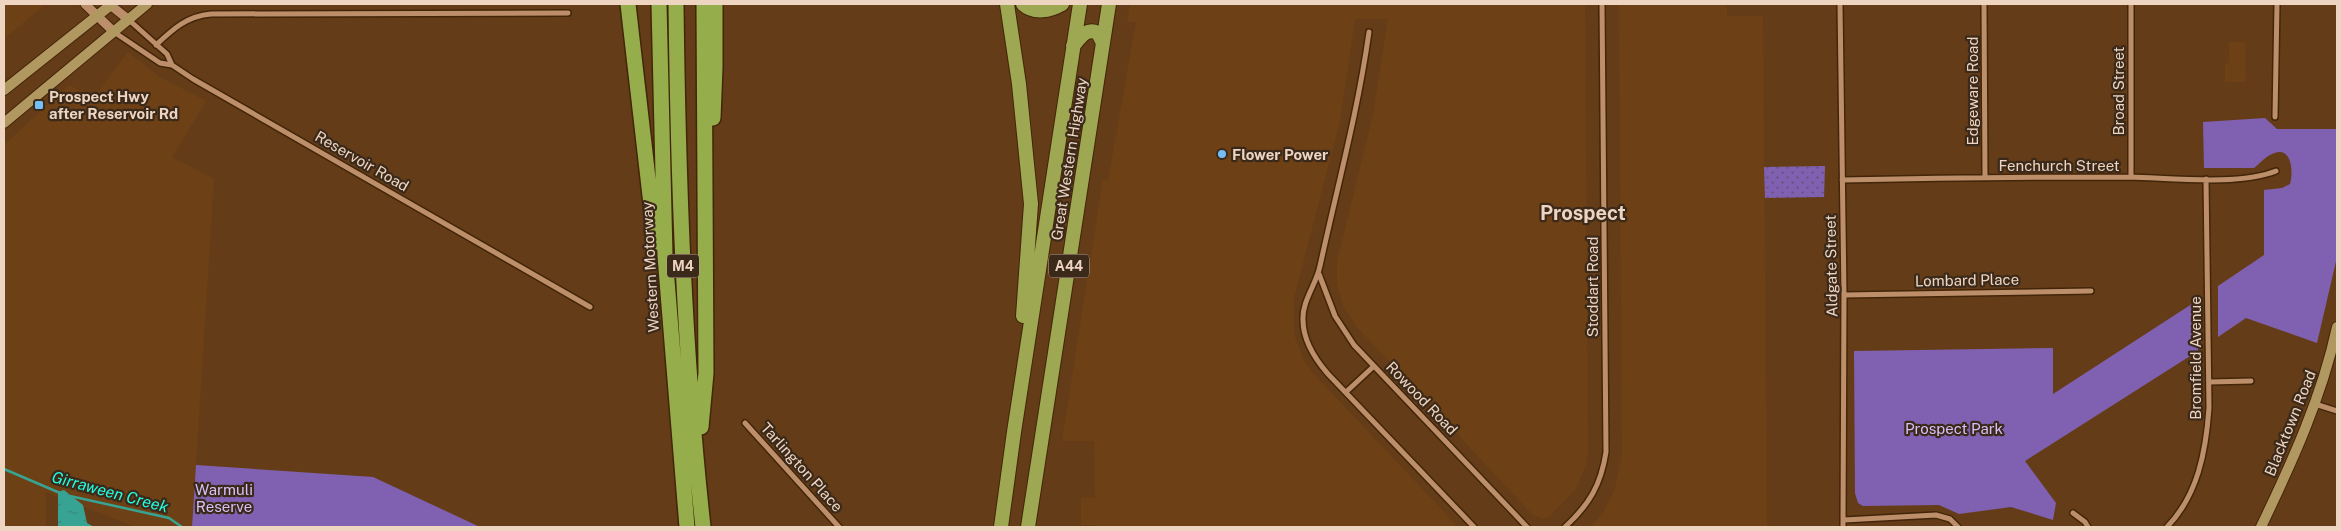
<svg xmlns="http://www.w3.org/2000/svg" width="2341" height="531" font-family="'Public Sans',sans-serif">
<defs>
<pattern id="grass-dots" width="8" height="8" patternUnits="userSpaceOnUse" patternTransform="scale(1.25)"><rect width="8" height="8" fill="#8061b1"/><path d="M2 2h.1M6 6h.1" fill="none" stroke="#66527b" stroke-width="1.8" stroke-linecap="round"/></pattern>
<pattern id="water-ripples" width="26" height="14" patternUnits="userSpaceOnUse" patternTransform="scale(1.25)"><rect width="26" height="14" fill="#37a493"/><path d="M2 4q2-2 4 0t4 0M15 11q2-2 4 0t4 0" fill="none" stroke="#3c8678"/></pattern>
</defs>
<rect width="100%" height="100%" fill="#643d18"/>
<path fill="#6e4015" d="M 4,4 L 45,4 L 4,39 Z
M 1130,4 L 1585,4 L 1588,453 L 1586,466 L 1575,490 L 1550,516 L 1544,519 L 1533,515 L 1357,327 L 1343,305 L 1337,285 L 1337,261 L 1373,115 L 1388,19 L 1355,19 L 1340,121 L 1294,298 L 1294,334 L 1303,359 L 1312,372 L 1458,527 L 1095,527 L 1095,525 L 1081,525 L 1081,498 L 1095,497 L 1094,441 L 1062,441 L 1103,179 L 1108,181 L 1136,22 L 1127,22 Z
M 1619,4 L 1727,4 L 1727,16 L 1763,16 L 1767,527 L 1590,527 L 1603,513 L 1615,489 L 1622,454 Z
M 2229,42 L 2245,42 L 2246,82 L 2225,82 L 2225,64 L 2229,63 Z
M 128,52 L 158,76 L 206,101 L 172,157 L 214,179 L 192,527 L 135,527 L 46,492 L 46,527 L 4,527 L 4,145 L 69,85 L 95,97 Z"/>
<path fill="url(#grass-dots)" d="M 1825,166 L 1824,197 L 1765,198 L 1764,167 Z"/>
<path fill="#8061b1" d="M 2265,118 L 2277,129 L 2337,129 L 2337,257 L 2317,343 L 2246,318 L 2218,337 L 2218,286 L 2264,255 L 2264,190 L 2282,188 L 2290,184 C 2294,170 2291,143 2270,155 C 2264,158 2259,164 2254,168 L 2204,168 L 2203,122 Z
M 2198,300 L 2198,351 L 2025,461 L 2056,503 L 2053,520 L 2011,507 L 1959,514 L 1939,505 L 1863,506 L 1858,503 L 1855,493 L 1854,351 L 2053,348 L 2053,394 Z
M 196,465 L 373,477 L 480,527 L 192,527 Z"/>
<path fill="url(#water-ripples)" d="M 64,490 L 83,505 L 87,523 L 94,527 L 58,527 L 58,492 Z"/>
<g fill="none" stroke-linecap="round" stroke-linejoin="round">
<path stroke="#37a493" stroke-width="2.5" d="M 4,469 L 60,493
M 70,496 L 169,518 L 182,527"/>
<g stroke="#432509" stroke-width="8">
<path id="minor" d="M 1840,4 L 1844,295 L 1843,527
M 1984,4 L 1985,178
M 2131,4 L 2131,177
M 129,20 L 167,54 L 172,65
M 114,32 L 160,63 L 172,65 L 193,79 L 590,307
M 1369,32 C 1358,111 1337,188 1320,266 C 1316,285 1302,301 1303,320 C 1303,341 1315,359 1328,374 L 1474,527
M 156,45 C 173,29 187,16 211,14 L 568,13
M 2275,117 L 2277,4
M 1842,180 C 1938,178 2034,177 2130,177 C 2172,178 2238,186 2276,171
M 1319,274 L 1335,316 L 1354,345 L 1527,527
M 1844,295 L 2091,291
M 2209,382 L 2251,381
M 1346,392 L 1374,366
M 2315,404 L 2337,411
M 745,423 L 839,527
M 2073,513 L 2085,522 L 2088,527
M 1844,520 L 1936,515 L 1950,519 L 1958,527
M 1565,527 C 1589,505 1601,485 1606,452 L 1602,4
M 2167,527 C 2198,495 2206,451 2209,408 L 2206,179"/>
</g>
<g stroke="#432509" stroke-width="11">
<path id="tertiary" d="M 85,4 L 114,32
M 109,4 L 129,20"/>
</g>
<g stroke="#432509" stroke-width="12">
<path id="secondary" d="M 4,90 L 112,4
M 4,123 L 147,4
M 2261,527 C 2292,462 2322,397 2337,327"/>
</g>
<g stroke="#432509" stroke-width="16">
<path id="trunk" d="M 1007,4 L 1019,84 L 1031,204 L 1023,316
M 1023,4 C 1034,14 1050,11 1062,4
M 1073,46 C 1080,38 1086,27 1098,33 L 1103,43
M 1001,527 L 1014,432 L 1080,4
M 1028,527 L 1109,4"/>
</g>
<g stroke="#432509" stroke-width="18">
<path id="motorway" d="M 628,4 L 653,222 L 660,243
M 659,4 L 665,256 L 687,527
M 676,4 C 678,179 684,353 703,527
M 713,118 L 715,67 L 715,4
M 701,427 L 706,373 L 704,4"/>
</g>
<use href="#minor" stroke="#bc8f6a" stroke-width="5"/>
<use href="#tertiary" stroke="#bc8f6a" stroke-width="9"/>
<use href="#secondary" stroke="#b19861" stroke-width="10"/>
<use href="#trunk" stroke="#9ea751" stroke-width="14"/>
<use href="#motorway" stroke="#96ad4b" stroke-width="15"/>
</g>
<g fill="#74c0f6" stroke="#3b291a" stroke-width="2">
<rect x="34" y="100" width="10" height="10" rx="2.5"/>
<circle cx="1222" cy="154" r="5"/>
</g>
<g text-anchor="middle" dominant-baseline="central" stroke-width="4.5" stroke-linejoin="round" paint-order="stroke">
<g fill="#3b291a" stroke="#b8a190" stroke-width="1">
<rect x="667" y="254.5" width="32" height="23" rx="4"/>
<rect x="1049" y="254.5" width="40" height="23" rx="4"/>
</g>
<g font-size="14" font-weight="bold" fill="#eed5c2">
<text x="683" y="266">M4</text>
<text x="1069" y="266">A44</text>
</g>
<g font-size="15" fill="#eed5c2" stroke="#3b291a">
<text transform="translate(1972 91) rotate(-90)">Edgeware Road</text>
<text transform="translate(2118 91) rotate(-90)">Broad Street</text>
<text transform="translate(1069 159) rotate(-81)">Great Western Highway</text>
<text transform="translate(362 161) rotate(30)">Reservoir Road</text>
<text x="2059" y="165">Fenchurch Street</text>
<text transform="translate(1831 266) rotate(-91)">Aldgate Street</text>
<text transform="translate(650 267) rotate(-93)">Western Motorway</text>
<text transform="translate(1967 280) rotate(-1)">Lombard Place</text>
<text transform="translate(1592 287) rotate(-90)">Stoddart Road</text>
<text transform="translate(2195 358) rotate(-90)">Bromfield Avenue</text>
<text transform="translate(1422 398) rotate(46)">Rowood Road</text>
<text transform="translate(2290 423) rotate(-68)">Blacktown Road</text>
<text transform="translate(802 467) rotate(48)">Tarlington Place</text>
</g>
<g font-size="15" font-weight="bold" fill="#eed5c2" stroke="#3b291a" text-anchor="start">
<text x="49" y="96">Prospect Hwy<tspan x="49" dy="17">after Reservoir Rd</tspan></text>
<text x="1232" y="154">Flower Power</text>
</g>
<g font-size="15" fill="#d5c2fa" stroke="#3b291a">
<text x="1954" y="428">Prospect Park</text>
<text x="224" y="489">Warmuli<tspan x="224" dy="17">Reserve</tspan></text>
</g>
<g font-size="16" font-style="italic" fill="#20fee1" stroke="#3b291a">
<text transform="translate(110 492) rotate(15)">Girraween Creek</text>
</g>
<g font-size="20" font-weight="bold" fill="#eed5c2" stroke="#3b291a">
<text x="1583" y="213">Prospect</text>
</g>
</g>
<rect width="2341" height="531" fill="none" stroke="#eed5c2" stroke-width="10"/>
</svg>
